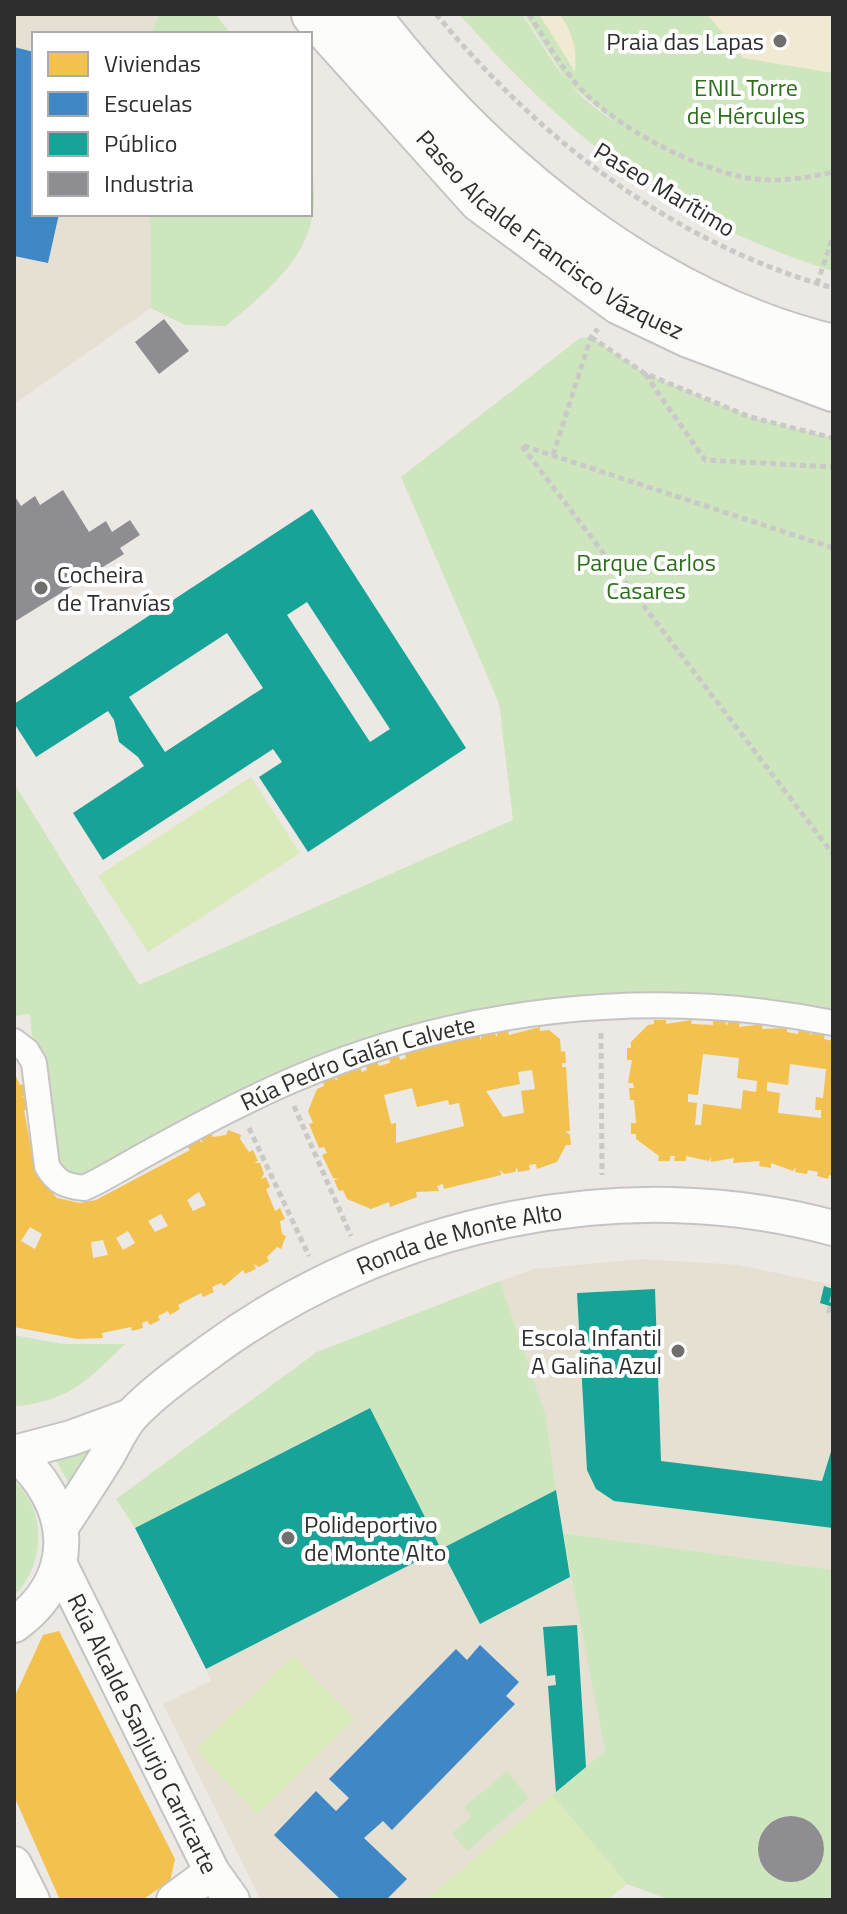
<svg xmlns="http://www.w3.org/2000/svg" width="847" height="1914" font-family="'Titillium Web',sans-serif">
<rect width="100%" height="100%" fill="#ece8e4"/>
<path fill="#e6e0d3" d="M 14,14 L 159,14 L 151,34 L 34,34 L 34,214 L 150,214 L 151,308 L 14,404 Z
M 641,1259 L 739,1265 L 833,1285 L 833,1570 L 564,1533 L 605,1751 L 425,1900 L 261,1900 L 163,1704 L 211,1681 L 206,1669 L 556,1490 L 546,1416 L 500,1281 L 534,1269 Z"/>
<path fill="#cee6be" d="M 159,14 L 215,14 L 231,34 L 151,34 Z
M 459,14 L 522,14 C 555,64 565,90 617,123 L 569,84 L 524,14 L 833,14 L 833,271 C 670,220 571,140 459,14 Z
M 310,164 C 329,242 280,280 226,326 L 185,325 L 151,308 L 150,214 L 310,214 Z
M 591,337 L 644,373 L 750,417 L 833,438 L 833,1023 L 656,1007 L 406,1038 L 102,1180 L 55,1179 L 34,1063 L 30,1014 L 14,1016 L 14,783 L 139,985 L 513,820 L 499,703 L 401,477 L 580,338 Z
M 500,1281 L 546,1416 L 556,1490 L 441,1549 L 369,1408 L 135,1528 L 116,1499 L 317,1352 Z
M 14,1335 L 63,1344 L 125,1344 C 88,1380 72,1399 19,1406 L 14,1405 Z
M 100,1443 L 71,1487 L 54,1457 Z
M 14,1481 C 48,1511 45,1566 14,1596 Z
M 563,1533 L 833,1570 L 833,1900 L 670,1900 L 627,1884 L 552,1795 L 605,1751 Z
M 507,1771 L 529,1798 L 467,1851 L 452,1833 L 471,1817 L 464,1807 Z"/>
<path fill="#f0ead3" d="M 539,14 L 559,14 C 573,31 577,50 575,72 Z
M 707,14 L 833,14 L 833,73 L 743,58 Z"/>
<path fill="#d9eabb" d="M 251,777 L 300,853 L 148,952 L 98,876 Z
M 293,1656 L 355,1719 L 257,1814 L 196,1750 Z
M 552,1795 L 627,1884 L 608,1900 L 425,1900 Z"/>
<path fill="#f2c14e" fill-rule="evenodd" d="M 654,1020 L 666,1020 L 666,1024 L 692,1020 L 691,1024 L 713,1025 L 713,1021 L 725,1021 L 727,1026 L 728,1021 L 740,1022 L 739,1027 L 763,1024 L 762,1029 L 787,1028 L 787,1032 L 798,1034 L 799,1029 L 811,1031 L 810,1036 L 813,1032 L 825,1034 L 824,1039 L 833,1041 L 833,1176 L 829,1175 L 828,1179 L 817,1176 L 818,1172 L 808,1170 L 807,1174 L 795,1172 L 796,1167 L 793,1171 L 771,1163 L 771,1168 L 759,1166 L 760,1161 L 733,1163 L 734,1158 L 711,1162 L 711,1157 L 709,1161 L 686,1156 L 686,1161 L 674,1161 L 675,1156 L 670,1156 L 670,1161 L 658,1161 L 659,1156 L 636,1139 L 636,1134 L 631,1134 L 631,1123 L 636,1123 L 634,1100 L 630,1100 L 629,1088 L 634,1088 L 633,1083 L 628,1083 L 632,1060 L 627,1060 L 627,1048 L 631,1048 L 631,1042 L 648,1025 L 654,1024 ZM 703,1054 L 739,1058 L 737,1078 L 757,1081 L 756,1092 L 743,1090 L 741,1109 L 703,1104 L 701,1125 L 695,1125 L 697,1103 L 688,1102 L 688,1094 L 698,1095 ZM 790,1064 L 826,1069 L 823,1098 L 816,1097 L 815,1110 L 821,1110 L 821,1118 L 778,1113 L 780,1093 L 767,1091 L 767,1082 L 788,1085 Z
M 540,1027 L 540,1031 L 549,1030 L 560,1039 L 561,1052 L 565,1051 L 566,1063 L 562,1063 L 562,1067 L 566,1067 L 570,1131 L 565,1131 L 570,1135 L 571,1145 L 566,1145 L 557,1162 L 537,1169 L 536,1164 L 529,1165 L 530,1170 L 518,1172 L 517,1167 L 515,1172 L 504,1174 L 500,1170 L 501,1175 L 444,1189 L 443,1184 L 437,1186 L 439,1191 L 416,1192 L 417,1197 L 390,1207 L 389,1202 L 371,1209 L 347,1199 L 343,1190 L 339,1191 L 334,1180 L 339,1179 L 333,1178 L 322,1155 L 327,1153 L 324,1147 L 319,1148 L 309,1124 L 313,1123 L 308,1111 L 317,1089 L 324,1086 L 323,1081 L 333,1077 L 338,1081 L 336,1076 L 360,1067 L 362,1072 L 367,1070 L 366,1065 L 377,1062 L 379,1066 L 390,1063 L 389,1058 L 399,1055 L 400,1060 L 406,1058 L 405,1054 L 461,1039 L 480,1036 L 480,1041 L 482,1035 L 494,1033 L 497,1037 L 497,1033 L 508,1031 L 509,1035 ZM 532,1070 L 535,1089 L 521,1091 L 524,1113 L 503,1117 L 486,1091 L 520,1084 L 518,1072 ZM 412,1088 L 417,1107 L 448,1100 L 449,1105 L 459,1103 L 464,1126 L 396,1143 L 396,1123 L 391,1124 L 384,1095 Z
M 14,1072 L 20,1085 L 25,1084 L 27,1095 L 22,1096 L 27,1098 L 29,1110 L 24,1110 L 36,1175 L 57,1198 L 80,1203 L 96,1200 L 190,1150 L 187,1146 L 198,1140 L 203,1143 L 201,1139 L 211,1133 L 213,1137 L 226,1135 L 228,1130 L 241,1135 L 240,1139 L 249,1152 L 253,1150 L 258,1161 L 254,1163 L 260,1163 L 264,1174 L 261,1179 L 266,1177 L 270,1187 L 266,1189 L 275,1211 L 280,1208 L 285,1219 L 280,1221 L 282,1234 L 286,1236 L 281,1249 L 277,1247 L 267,1257 L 269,1261 L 259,1267 L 254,1264 L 256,1269 L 245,1274 L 243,1270 L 224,1286 L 221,1283 L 212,1287 L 214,1292 L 203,1297 L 201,1293 L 178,1305 L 180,1309 L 170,1315 L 168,1311 L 158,1316 L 160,1320 L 150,1325 L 147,1321 L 142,1323 L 143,1328 L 132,1331 L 131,1327 L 102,1333 L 103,1338 L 77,1339 L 14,1327 ZM 199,1192 L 206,1205 L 193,1211 L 187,1200 ZM 161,1214 L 168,1226 L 155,1232 L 148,1221 ZM 30,1227 L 42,1234 L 35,1249 L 21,1241 ZM 128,1231 L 135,1243 L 123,1250 L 116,1238 ZM 103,1240 L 108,1255 L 93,1258 L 91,1242 Z
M 59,1631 L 175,1859 L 170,1881 L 142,1900 L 60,1900 L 14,1796 L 14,1698 L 43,1635 Z"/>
<path fill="#3f88c5" d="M 14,47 L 34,52 L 34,214 L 59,214 L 48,263 L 14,256 Z
M 480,1645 L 519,1682 L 506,1696 L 515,1704 L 392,1830 L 383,1821 L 364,1838 L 407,1879 L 386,1900 L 341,1900 L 274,1835 L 316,1791 L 336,1811 L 349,1798 L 329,1779 L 456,1649 L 467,1660 Z"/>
<path fill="#17a398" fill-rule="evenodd" d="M 312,509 L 466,748 L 308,852 L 259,777 L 282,762 L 273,749 L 103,860 L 73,813 L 144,766 L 138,757 L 119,742 L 114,720 L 108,711 L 36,757 L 14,723 L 14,704 ZM 307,602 L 390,729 L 370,742 L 287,615 ZM 227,633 L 263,688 L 165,752 L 129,697 Z
M 824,1286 L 833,1289 L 833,1307 L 820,1303 Z
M 655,1289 L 661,1461 L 822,1481 L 833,1445 L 833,1528 L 614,1501 L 596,1489 L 587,1470 L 577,1293 Z
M 370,1408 L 441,1549 L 206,1669 L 135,1528 Z
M 556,1490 L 570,1577 L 480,1624 L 441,1549 Z
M 577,1625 L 586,1767 L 556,1792 L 548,1686 L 556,1685 L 555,1675 L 547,1676 L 543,1627 Z"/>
<path fill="#8d8d92" d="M 164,319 L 189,351 L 159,374 L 135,342 Z
M 63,490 L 89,532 L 106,521 L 112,532 L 130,520 L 140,535 L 120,548 L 124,554 L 14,622 L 14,495 L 21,506 L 35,496 L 40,505 Z
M758 1849a33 33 0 1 1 66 0a33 33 0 1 1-66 0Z"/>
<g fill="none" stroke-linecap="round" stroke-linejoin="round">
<g stroke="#c5c4c5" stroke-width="28">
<g id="pedestrian">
<path id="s1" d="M 14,1041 L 27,1051 L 34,1063 L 47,1166 C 56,1182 65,1186 84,1188 C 106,1178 126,1165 148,1153 C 193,1128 240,1103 288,1082 C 456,1008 652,986 833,1023"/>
</g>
</g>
<g stroke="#c5c4c5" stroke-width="38">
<g id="minor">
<path d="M 14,1453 C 73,1502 81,1577 14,1625"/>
<path d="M 14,1453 L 71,1438 L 131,1416"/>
<path id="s2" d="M 61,1527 C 77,1503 92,1480 107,1456 C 115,1442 122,1426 132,1415 C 156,1390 185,1370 212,1350 C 387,1222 622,1171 833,1228"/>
<path id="s3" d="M 59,1563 L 212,1872 L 232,1900"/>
<path d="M 14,1864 L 32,1900"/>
<path d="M 174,1900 L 212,1872"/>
</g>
</g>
<g stroke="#c5c4c5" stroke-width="48">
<g id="secondary">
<path id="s4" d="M 314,14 L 481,200 L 620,302 L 689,335 L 833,389"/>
<path d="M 367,14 C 480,163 648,303 833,347"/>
</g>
</g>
<path stroke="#c9c9c8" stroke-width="5" stroke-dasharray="6 4" stroke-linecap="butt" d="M 436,14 C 540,140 674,244 833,288
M 529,14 C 547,42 562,70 586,94 C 622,130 692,166 742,177 C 770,183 805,179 833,172
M 817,284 L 833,236
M 591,337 L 644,373 L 750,417 L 833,438
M 645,374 L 705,460 L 833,467
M 553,455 L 591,337 L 598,329
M 833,548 L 521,445 L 833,854
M 601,1033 L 602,1175
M 294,1106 L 351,1236
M 249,1128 L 309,1256
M 833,1297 L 829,1312 L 833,1316"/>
<use href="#pedestrian" stroke="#fcfcfb" stroke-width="24"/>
<use href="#minor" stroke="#fcfcfb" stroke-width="34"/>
<use href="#secondary" stroke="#fcfcfb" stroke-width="44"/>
</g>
<g fill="#706f6e" stroke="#fff" stroke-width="3">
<circle cx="780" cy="41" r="8"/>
<circle cx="41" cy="588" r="8"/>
<circle cx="678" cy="1351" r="8"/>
<circle cx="288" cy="1538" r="8"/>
</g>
<g text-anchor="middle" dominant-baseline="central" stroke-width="8" stroke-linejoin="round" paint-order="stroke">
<g font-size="24" fill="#2e2e2e" stroke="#fff" text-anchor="end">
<text x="764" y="41">Praia das Lapas</text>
<text x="57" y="574" text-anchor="start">Cocheira<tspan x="57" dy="28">de Tranvías</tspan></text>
<text x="662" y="1337">Escola Infantil<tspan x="662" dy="28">A Galiña Azul</tspan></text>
<text x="304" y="1524" text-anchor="start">Polideportivo<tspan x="304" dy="28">de Monte Alto</tspan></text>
</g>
<g font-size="24" fill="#2c6e1b" stroke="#fff">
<text x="746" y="87">ENIL Torre<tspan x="746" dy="28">de Hércules</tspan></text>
<text x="646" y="562">Parque Carlos<tspan x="646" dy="28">Casares</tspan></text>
</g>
<g font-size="24" fill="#2e2e2e" stroke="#fff">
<text transform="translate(665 189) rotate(31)">Paseo Marítimo</text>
<text stroke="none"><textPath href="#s4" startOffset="326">Paseo Alcalde Francisco Vázquez</textPath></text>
<text stroke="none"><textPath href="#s1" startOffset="482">Rúa Pedro Galán Calvete</textPath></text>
<text stroke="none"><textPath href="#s2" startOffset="510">Ronda de Monte Alto</textPath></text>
<text stroke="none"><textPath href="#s3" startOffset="190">Rúa Alcalde Sanjurjo Carricarte</textPath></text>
</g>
</g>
<rect width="847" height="1914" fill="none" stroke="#2e2e2e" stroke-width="32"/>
<rect x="32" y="32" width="280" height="184" fill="#ffffff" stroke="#ababab" stroke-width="2"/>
<rect x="48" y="52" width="40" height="24" fill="#f2c14e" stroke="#ababab" stroke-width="2"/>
<text x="104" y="72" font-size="24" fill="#2e2e2e">Viviendas</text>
<rect x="48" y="92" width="40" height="24" fill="#3f88c5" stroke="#ababab" stroke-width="2"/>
<text x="104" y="112" font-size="24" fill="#2e2e2e">Escuelas</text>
<rect x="48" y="132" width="40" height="24" fill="#17a398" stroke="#ababab" stroke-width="2"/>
<text x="104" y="152" font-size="24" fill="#2e2e2e">Público</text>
<rect x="48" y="172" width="40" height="24" fill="#8d8d92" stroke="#ababab" stroke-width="2"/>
<text x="104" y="192" font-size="24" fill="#2e2e2e">Industria</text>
</svg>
